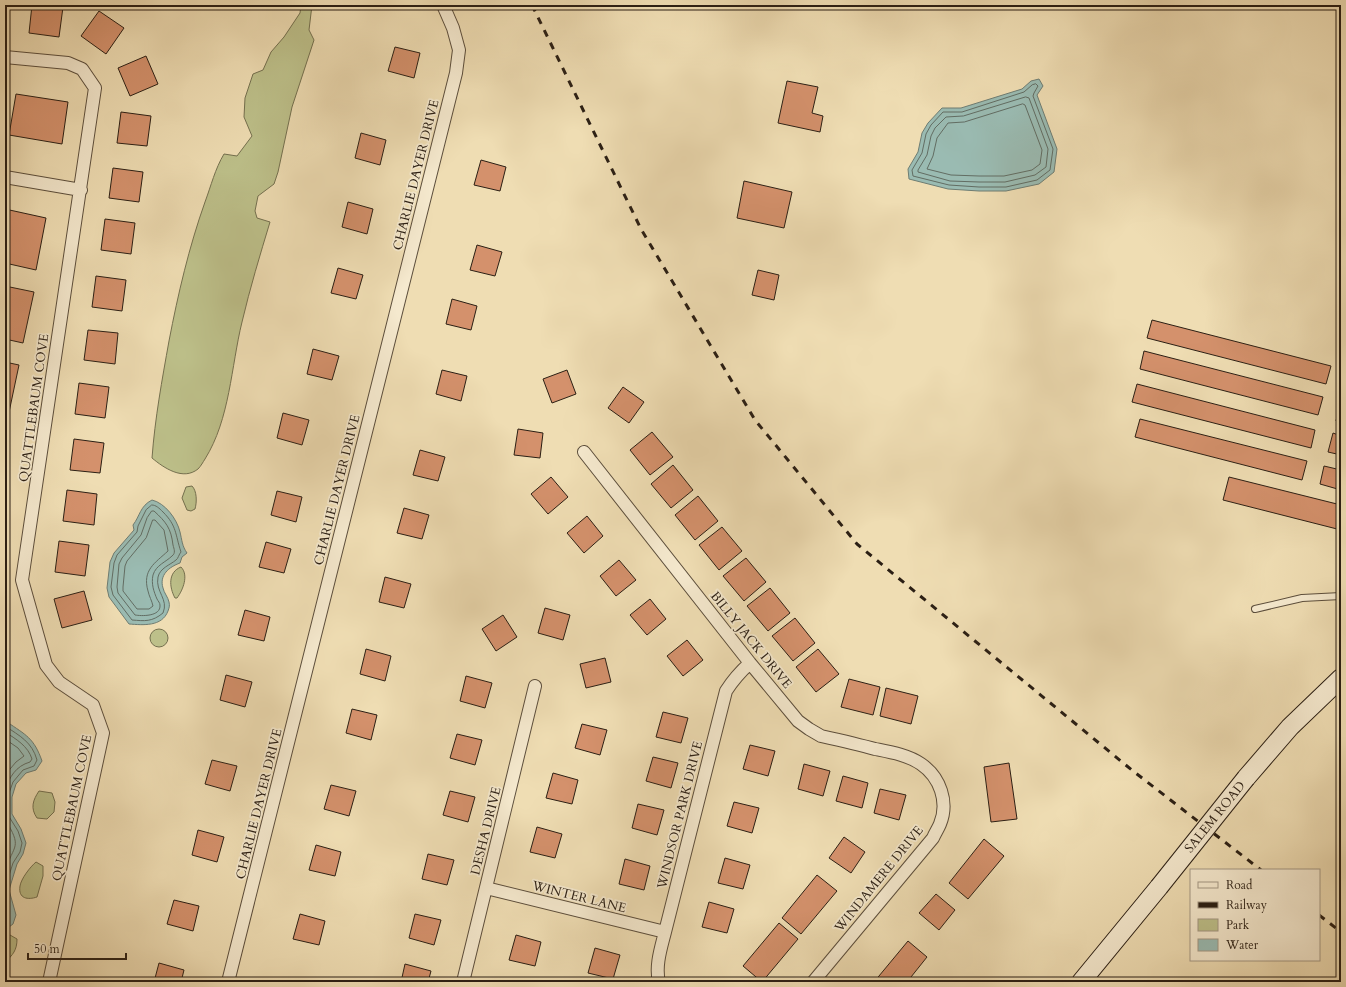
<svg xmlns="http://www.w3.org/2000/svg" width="1346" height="987" font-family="Cardo,serif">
<rect width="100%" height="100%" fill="#efddb3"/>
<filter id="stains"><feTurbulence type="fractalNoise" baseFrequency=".005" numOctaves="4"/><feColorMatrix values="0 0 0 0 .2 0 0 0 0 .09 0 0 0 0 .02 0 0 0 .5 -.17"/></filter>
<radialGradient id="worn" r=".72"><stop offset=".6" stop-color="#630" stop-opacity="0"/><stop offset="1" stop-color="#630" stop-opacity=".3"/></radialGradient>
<path fill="#bdc08a" stroke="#74704f" d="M 301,5 L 312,5 L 309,30 L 314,40 L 292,107 L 278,172 L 274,184 L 258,196 L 255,211 L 257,218 L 270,222 C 260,255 250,288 242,322 C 231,367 230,419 205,459 C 203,462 201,466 198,469 C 183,481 164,468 152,458 C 155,418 162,380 169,341 C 178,294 189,247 205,202 C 211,186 215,169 224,154 L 237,156 L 252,136 L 244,117 L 245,98 L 253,74 L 263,70 L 271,52 L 284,37 L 300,13 Z
M 192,486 C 197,491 197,502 195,509 L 191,511 L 187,510 L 182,498 L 186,487 Z
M 181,567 C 189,575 183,590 177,598 L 175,598 C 169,587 168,572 181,567 Z
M150 638a9 9 0 1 1 18 0a9 9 0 1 1-18 0Z
M 39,791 L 52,793 L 55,802 L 54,812 L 47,819 L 37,818 C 30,808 33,800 39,791 Z
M 36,862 L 43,866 L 43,876 L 37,897 C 28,900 18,899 20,886 C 21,879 30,867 36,862 Z
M 10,935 L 17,939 C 17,950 13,955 5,962 L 5,939 Z"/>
<path fill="#9abbb2" stroke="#6e7d73" d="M 1039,79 L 1043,86 L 1037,95 L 1057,149 L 1054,172 L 1039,184 L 1006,191 L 979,191 L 948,189 L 909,179 L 908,169 L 918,152 L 922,133 L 928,123 L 942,108 L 961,108 L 1022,89 L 1031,81 Z
M 152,500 C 165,503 177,519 180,532 C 182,540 182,546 187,553 L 182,557 L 180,563 C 169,567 159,575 163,588 C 164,593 168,597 169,602 C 170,606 169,608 168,611 C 162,627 143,625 129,624 L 109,597 L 107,588 L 110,562 L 114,553 L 134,530 L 133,525 C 140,516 140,506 152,500 Z
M 5,719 L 7,722 C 26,735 34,738 42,761 L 36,770 L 26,773 L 16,784 L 12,797 L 12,814 L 21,829 L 26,843 L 23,854 L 17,864 L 9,890 L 16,915 L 13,924 L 5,930 Z"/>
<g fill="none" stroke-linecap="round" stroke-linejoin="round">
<path stroke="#626d63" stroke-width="1" d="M 1036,84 L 1038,86 L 1034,93 L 1033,96 L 1053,149 L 1050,170 L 1037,180 L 1006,187 L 979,187 L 949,185 L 913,176 L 912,170 L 922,153 L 926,134 L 931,125 L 943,112 L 962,112 L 1024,92 L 1032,85 Z
M 1026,97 L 1029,98 L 1048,149 L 1046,167 L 1035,175 L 1005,182 L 979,182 L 950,181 L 918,172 L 918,170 L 927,155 L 931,136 L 935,128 L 946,117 L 963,116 Z
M 1023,104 L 1025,105 L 1042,150 L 1040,164 L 1032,170 L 1004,176 L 979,176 L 951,175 L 927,169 L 933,156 L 937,138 L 948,123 L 964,122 Z
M 152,505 C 156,505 159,508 163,512 C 177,526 175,534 181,552 C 179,554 178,559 176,560 C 170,565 160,568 158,577 C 155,592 169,599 163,613 C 152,622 145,621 132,620 L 113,595 L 111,587 L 114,563 L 117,555 L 137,532 L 138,526 L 146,510 Z
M 152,511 L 154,511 C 166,522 171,528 173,545 C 174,549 176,553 172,556 C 166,562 156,565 153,575 C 151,584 154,592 157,599 C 158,601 160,603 160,605 C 161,617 141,616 135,615 L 118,593 L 117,587 L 119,564 L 122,558 L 141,535 L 147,518 Z
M 153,520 L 155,520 L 164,530 L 168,551 C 155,563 142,570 148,591 C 149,596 152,601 153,606 L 149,609 L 137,609 L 123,591 L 123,587 L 125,566 L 127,561 L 146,538 Z
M 5,726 C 20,736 32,742 37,760 L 34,766 L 23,770 L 13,782 L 8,796 L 8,815 L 18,831 L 22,843 L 20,852 L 13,863 L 5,888
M 5,732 C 16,739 28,746 32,759 L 30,762 C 16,766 9,777 5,791
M 5,739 L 18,748 L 24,756 L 16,762 L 5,775
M 5,819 C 23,849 14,843 5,871"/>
</g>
<path fill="#d4916c" stroke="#2b1f14" d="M 32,5 L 63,7 L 59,37 L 29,33 Z
M 99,11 L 124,28 L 106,54 L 81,36 Z
M 395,47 L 420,53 L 414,78 L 388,71 Z
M 146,56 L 158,84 L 130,96 L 118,68 Z
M 787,81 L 818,87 L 812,113 L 823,116 L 820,132 L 778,123 Z
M 16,94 L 68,102 L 62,144 L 9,135 Z
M 121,112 L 151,116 L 147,146 L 117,143 Z
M 361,133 L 386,140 L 380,165 L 355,158 Z
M 481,160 L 506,167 L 500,191 L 474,185 Z
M 113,168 L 143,172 L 139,202 L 109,198 Z
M 744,181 L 792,192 L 784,228 L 737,218 Z
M 348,202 L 373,209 L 367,234 L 342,227 Z
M 5,209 L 46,218 L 36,270 L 5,263 Z
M 105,219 L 135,223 L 131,254 L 101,250 Z
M 477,245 L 502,252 L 495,276 L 470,270 Z
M 338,268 L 363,275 L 356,299 L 331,293 Z
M 758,270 L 779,275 L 774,300 L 752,295 Z
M 96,276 L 126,280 L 122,311 L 92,307 Z
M 5,286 L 34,292 L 23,343 L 5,339 Z
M 452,299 L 477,306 L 471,330 L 446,324 Z
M 1152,320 L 1331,366 L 1326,384 L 1147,338 Z
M 88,330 L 118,333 L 115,364 L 84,360 Z
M 313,349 L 339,356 L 332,380 L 307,374 Z
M 1144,351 L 1323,397 L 1318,415 L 1140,369 Z
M 5,362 L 19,365 L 8,417 L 5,416 Z
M 442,370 L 467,376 L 461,401 L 436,394 Z
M 567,370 L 576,394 L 552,403 L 543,379 Z
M 79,383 L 109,387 L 105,418 L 75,414 Z
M 1137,384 L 1315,430 L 1311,448 L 1132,402 Z
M 623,387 L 644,402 L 629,423 L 608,408 Z
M 1340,402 L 1341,403 L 1341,422 L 1336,421 Z
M 283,413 L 309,420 L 302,445 L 277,438 Z
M 1140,419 L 1307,461 L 1302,480 L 1135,437 Z
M 518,429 L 543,433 L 540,458 L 514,455 Z
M 652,432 L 673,457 L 650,475 L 630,450 Z
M 1333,433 L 1341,436 L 1341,455 L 1328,452 Z
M 74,439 L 104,443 L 100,473 L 70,470 Z
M 420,450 L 445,457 L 438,481 L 413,475 Z
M 673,465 L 693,490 L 671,508 L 651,484 Z
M 1324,466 L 1341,470 L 1341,490 L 1320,484 Z
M 551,477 L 568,497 L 548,514 L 531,494 Z
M 1229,477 L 1341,505 L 1341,530 L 1223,500 Z
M 67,490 L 97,494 L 94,525 L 63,521 Z
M 277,491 L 302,497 L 296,522 L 271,515 Z
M 698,496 L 718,521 L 695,540 L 675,515 Z
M 404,508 L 429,515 L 422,539 L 397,533 Z
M 587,516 L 603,536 L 584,553 L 567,533 Z
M 722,527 L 742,551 L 719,570 L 699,545 Z
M 59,541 L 89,545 L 85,576 L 55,572 Z
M 266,542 L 291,549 L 284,573 L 259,567 Z
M 746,558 L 766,582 L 744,601 L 723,576 Z
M 619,560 L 636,580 L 616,596 L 600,576 Z
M 385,577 L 411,584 L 404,608 L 379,602 Z
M 770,588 L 790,613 L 768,631 L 747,606 Z
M 84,591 L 92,620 L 62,628 L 54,599 Z
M 650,599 L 666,619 L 647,635 L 630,615 Z
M 545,608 L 570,615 L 563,640 L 538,633 Z
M 245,610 L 270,617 L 264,641 L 238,635 Z
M 503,615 L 517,637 L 496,651 L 482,629 Z
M 795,618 L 815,643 L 793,661 L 772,636 Z
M 687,640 L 703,660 L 683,676 L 667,656 Z
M 366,649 L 391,656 L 385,681 L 360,674 Z
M 818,649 L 839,674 L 816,692 L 796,667 Z
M 605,658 L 611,682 L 586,688 L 580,664 Z
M 226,675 L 252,682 L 245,707 L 220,700 Z
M 466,676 L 492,683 L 485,708 L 460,701 Z
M 849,679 L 880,687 L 873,715 L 841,707 Z
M 886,688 L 918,696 L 911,724 L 880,716 Z
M 352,709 L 377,715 L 371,740 L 346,733 Z
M 663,712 L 688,718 L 681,743 L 656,737 Z
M 582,724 L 607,730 L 600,755 L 575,748 Z
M 457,734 L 482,740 L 475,765 L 450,758 Z
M 750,745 L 775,751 L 768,776 L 743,769 Z
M 653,757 L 678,763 L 671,788 L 646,781 Z
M 212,760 L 237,766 L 230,791 L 205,784 Z
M 1009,763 L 1017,819 L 991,822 L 984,767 Z
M 804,764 L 830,771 L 823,796 L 798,789 Z
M 553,773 L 578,780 L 572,804 L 546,798 Z
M 843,776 L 868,783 L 862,808 L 836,801 Z
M 331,785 L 356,791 L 349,816 L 324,809 Z
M 880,789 L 906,795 L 899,820 L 874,813 Z
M 450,791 L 475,797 L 468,822 L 443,815 Z
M 734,802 L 759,808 L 752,833 L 727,826 Z
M 638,804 L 664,810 L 657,835 L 632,828 Z
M 537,827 L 562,834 L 555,858 L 530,852 Z
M 198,830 L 224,837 L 217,862 L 192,855 Z
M 844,837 L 865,852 L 851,873 L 829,858 Z
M 984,839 L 1004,856 L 968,899 L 949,883 Z
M 316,845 L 341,852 L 335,876 L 309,870 Z
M 428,854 L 454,860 L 447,885 L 422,879 Z
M 725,858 L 750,865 L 743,889 L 718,883 Z
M 625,859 L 650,866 L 644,890 L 619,884 Z
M 817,875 L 837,891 L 801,934 L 782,918 Z
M 936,894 L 955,910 L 939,930 L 919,913 Z
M 174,900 L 199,906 L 193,931 L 167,924 Z
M 709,902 L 734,909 L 727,933 L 702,927 Z
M 300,914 L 325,921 L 319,945 L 293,939 Z
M 415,914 L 441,920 L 434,945 L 409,938 Z
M 779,923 L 798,939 L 762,982 L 743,966 Z
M 516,935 L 541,942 L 535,966 L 509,960 Z
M 908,941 L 927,957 L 907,982 L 874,982 Z
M 595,948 L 620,955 L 613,979 L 588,973 Z
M 159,963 L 184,970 L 181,982 L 154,982 Z
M 405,964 L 431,971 L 428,982 L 401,982 Z"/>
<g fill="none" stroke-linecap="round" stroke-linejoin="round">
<g stroke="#5c4e3c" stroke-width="8">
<path id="service" d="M 1255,609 L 1302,598 L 1341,596"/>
</g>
<g stroke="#5c4e3c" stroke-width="14">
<path id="minor" d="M 5,57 L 68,63 L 82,69 L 95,88 L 22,580 L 46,665 L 59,682 L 93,705 L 103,733 L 49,982
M 5,177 L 81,190
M 584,452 L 750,663 L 798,721 L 809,729 L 821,736 C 839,740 857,744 875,749 C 890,752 908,755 921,764 C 940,777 949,802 940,824 C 938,829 935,833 933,838 L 813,982
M 486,888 L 665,932
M 228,982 L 456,73 L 459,50 L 453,28 L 443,5
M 463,982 L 535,686
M 659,982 C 655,966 661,948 665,932 L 726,691 C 733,680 740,672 750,663"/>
</g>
<g stroke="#2b1f14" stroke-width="20">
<path id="secondary" d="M 1246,778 L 1290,727 L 1341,678
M 1081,982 L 1159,887"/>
</g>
<use href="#service" stroke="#f5e9ce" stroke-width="6"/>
<use href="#minor" stroke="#f5e9ce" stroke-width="12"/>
<use href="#secondary" stroke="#f5e9ce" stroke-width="18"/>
<path stroke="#2b1f14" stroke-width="3" stroke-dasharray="7 7" stroke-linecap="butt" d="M 532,5 L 641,229 L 755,420 L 857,544 L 1133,771 L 1261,870
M 1319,915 L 1341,932"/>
<g stroke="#2b1f14" stroke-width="20" stroke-linecap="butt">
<path id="secondary-bridge" d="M 1159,887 L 1246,778"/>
</g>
<use href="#secondary-bridge" stroke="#f5e9ce" stroke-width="18"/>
</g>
<g text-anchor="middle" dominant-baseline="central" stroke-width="3.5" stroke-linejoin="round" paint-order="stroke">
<g font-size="13" fill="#2b1f14" stroke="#f5e9ce">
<text transform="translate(416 175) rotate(-76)">CHARLIE DAYER DRIVE</text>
<text transform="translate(34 408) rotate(-82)">QUATTLEBAUM COVE</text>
<text transform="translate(337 490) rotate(-76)">CHARLIE DAYER DRIVE</text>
<text transform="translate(751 640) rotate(51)">BILLY JACK DRIVE</text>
<text transform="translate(259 804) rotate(-76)">CHARLIE DAYER DRIVE</text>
<text transform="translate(72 808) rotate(-78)">QUATTLEBAUM COVE</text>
<text transform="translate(680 815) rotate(-76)">WINDSOR PARK DRIVE</text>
<text transform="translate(1215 817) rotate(-51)">SALEM ROAD</text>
<text transform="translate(486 831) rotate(-76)">DESHA DRIVE</text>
<text transform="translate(879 879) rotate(-51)">WINDAMERE DRIVE</text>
<text transform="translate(579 897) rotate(14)">WINTER LANE</text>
</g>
</g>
<rect width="1346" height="987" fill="none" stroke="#efddb3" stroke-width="20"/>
<rect x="6" y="6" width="1334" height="975" fill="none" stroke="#2b1f14" stroke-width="2"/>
<rect x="10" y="10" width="1326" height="967" fill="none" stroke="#2b1f14"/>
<rect x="1190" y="869" width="130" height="92" fill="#f5e9ce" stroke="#a49884"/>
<rect x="1198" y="882" width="20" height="6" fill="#f5e9ce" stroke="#a49884"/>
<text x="1226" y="889" font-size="12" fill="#2b1f14">Road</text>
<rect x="1198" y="902" width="20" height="6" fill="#2b1f14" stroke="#a49884"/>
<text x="1226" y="909" font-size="12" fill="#2b1f14">Railway</text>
<rect x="1198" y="919" width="20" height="12" fill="#bdc08a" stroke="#a49884"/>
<text x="1226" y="929" font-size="12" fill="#2b1f14">Park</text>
<rect x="1198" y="939" width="20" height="12" fill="#9abbb2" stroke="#a49884"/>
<text x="1226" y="949" font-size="12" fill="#2b1f14">Water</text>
<path d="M28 953v6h98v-6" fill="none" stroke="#2b1f14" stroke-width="2"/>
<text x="34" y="953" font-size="12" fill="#2b1f14" stroke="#f5e9ce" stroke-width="3" paint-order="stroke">50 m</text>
<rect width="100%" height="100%" filter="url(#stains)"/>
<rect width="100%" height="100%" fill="url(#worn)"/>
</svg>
